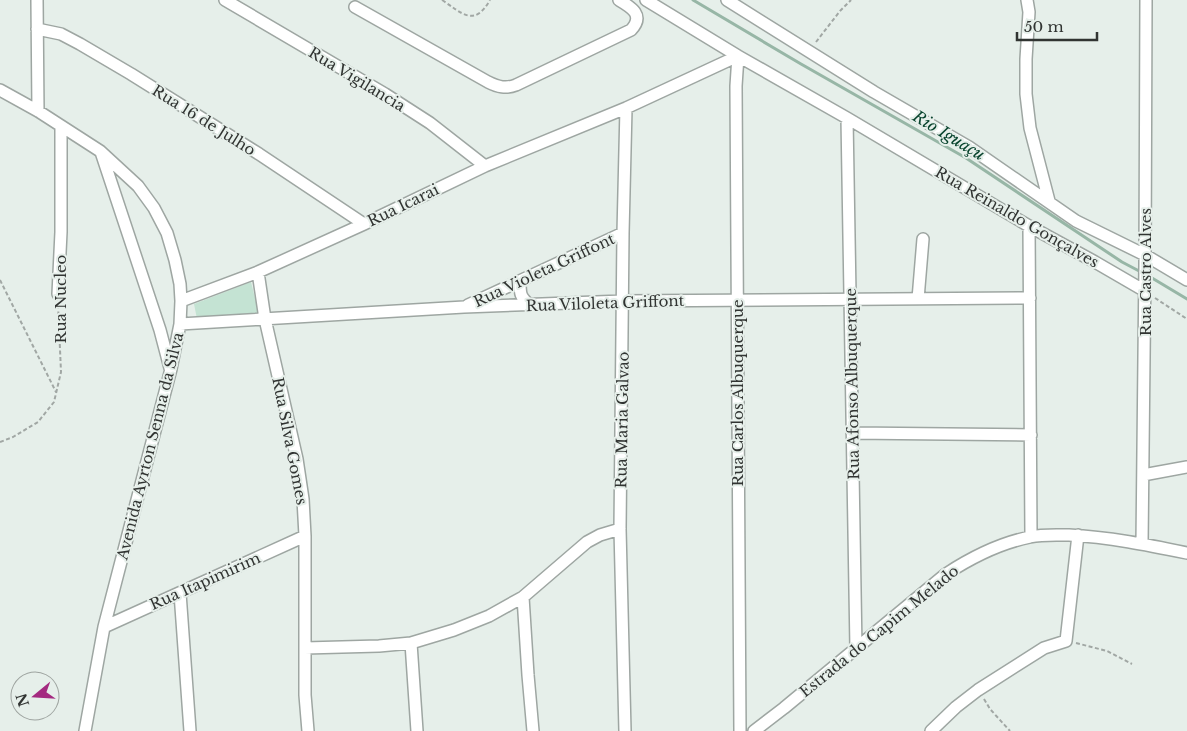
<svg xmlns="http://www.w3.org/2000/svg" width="1187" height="731" font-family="'Libre Baskerville',serif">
<rect width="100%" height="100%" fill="#e6efea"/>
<path fill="#c4e3d3" d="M 251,282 L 259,314 L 197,319 L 194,304 Z"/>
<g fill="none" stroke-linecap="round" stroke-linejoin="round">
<path stroke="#97b6a6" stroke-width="3" d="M 693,0 L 801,64 L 966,158 L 1122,262 L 1141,272
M 1147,275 L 1187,299"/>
<g stroke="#9ea6a2" stroke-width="14">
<path id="minor" d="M 37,0 L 38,111
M 225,0 L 385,94 L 430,123 L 485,166
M 646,0 L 738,56 L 847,118 L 1029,226 L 1095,262 L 1145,291
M 727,0 L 874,92 L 969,147 L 1076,221 L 1145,255 L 1187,280
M 1027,0 L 1029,12 L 1026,59 L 1026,94 L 1030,128 L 1049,201
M 355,7 L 488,82 C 498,87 506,89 516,85 L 631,30 C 645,15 631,7 619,0
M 37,29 L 61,34 L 80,44 L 131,74 L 259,154 L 364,224
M 0,90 L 38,111 L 100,151 L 138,186 L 154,208 L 167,233 L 175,260 L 180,284 L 181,301 L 180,324 L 171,369 L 104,627 L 85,731
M 847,118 L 856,649
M 101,152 L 160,330 L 170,368
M 1029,226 L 1031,536
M 258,272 L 265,319 L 297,459 L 303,499 L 305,536 L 305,695 L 308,731
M 520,281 C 520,294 520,297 530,305
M 58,294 L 61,232 L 61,126
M 918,299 L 923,239
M 181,301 L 258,272 L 364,224 L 485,166 L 626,108 L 738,56 L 736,86 L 740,731
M 468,305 L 623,233
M 180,324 L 464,307 L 623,301 L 1030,298
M 852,433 L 1031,435
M 1143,475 L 1187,467
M 1142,544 L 1145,264 L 1146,0
M 180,593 L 190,731
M 523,597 L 528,675 L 533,731
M 104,627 L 305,536
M 411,643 L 417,731
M 305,648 L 379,646 L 411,643 L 454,630 L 489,616 L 523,597 L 587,542 L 600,535 L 620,529
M 625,731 L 620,529 L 623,233 L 626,108
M 754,731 L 784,708 L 946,574 C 972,557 1000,543 1030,537 C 1043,534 1056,535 1069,535 C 1109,537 1148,545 1187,553
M 931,731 L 956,707 L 978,690 L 1044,648 L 1066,641 L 1078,535"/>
</g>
<path stroke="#a1a7a4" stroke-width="2" stroke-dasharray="4 2.5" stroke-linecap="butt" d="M 442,0 C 462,13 474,28 490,0
M 816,42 L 840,11 L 851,0
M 0,280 L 56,392
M 1155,298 L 1187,319
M 0,442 L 13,437 L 38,422 L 54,402 L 61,372 L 58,304
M 1076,643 L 1107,651 L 1132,664
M 984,699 L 990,709 L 1010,731"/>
<use href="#minor" stroke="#fff" stroke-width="11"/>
</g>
<g text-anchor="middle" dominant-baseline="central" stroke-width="4" stroke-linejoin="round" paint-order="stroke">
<g font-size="15" fill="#313432" stroke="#e6efea">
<text transform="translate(357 79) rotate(31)">Rua Vigilancia</text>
<text transform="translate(204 120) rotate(32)">Rua 16 de Julho</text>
<text transform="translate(403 205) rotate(-26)">Rua Icarai</text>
<text transform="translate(1017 217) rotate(30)">Rua Reinaldo Gonçalves</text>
<text transform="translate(544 270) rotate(-25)">Rua Violeta Griffont</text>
<text transform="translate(1145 272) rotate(-90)">Rua Castro Alves</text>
<text transform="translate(60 299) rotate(-90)">Rua Nucleo</text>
<text transform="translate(605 303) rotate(-2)">Rua Viloleta Griffont</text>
<text transform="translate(852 384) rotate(-91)">Rua Afonso Albuquerque</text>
<text transform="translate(737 393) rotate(-90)">Rua Carlos Albuquerque</text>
<text transform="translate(622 420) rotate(-89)">Rua Maria Galvao</text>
<text transform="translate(290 441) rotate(79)">Rua Silva Gomes</text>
<text transform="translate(150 446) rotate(-76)">Avenida Ayrton Senna da Silva</text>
<text transform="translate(205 581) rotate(-24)">Rua Itapimirim</text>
<text transform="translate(879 631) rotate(-39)">Estrada do Capim Melado</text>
</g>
<g font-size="16" font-style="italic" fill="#0a452f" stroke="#e6efea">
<text transform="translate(949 135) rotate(31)">Rio Iguaçu</text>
</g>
</g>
<g transform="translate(35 696) rotate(252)"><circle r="24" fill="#e6efea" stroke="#9ea4a0"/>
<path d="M0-4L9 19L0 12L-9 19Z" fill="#a42a80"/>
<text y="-8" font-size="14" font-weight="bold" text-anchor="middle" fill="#313432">N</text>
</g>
<path d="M1017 32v8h80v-8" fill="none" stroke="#313432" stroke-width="2.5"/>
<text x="1024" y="32" font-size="15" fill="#313432" stroke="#e6efea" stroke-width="4" paint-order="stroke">50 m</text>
</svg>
